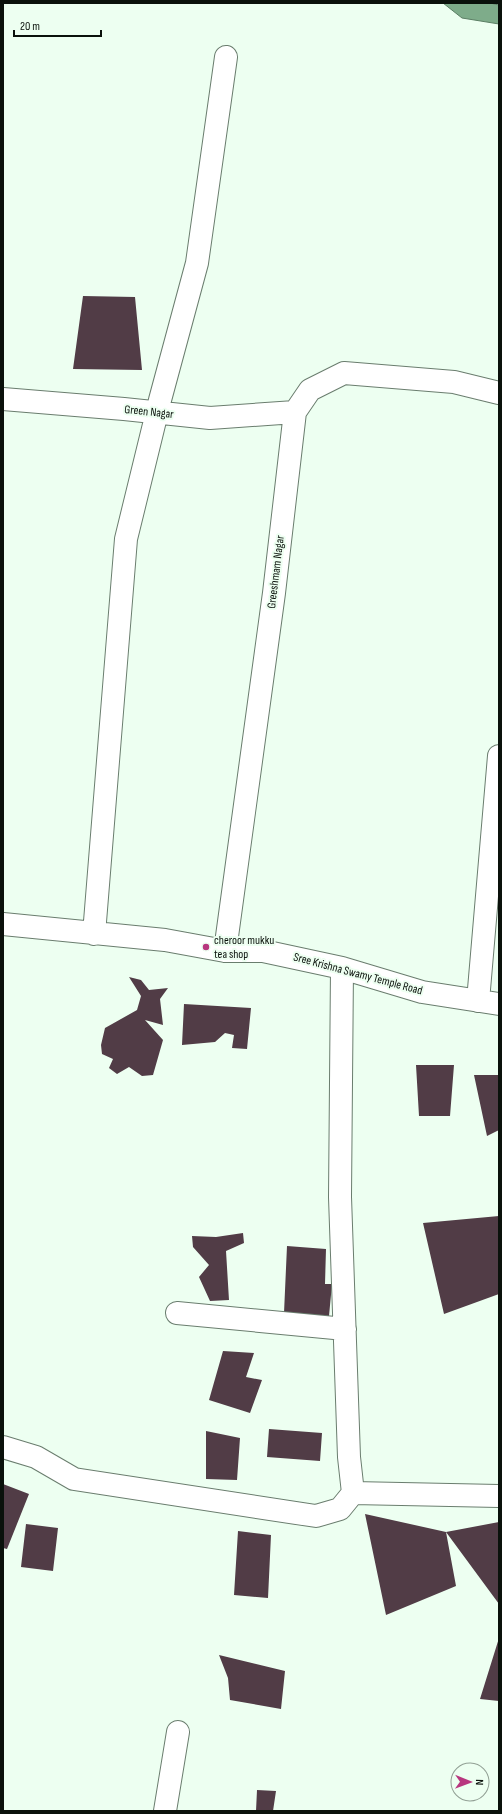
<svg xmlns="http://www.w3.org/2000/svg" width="502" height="1814" font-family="'Sofia Sans Condensed',sans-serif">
<rect width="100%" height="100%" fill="#edfff1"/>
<path fill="#7eac8a" stroke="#5b7e64" d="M 443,3 L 490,3 L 499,5 L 499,24 L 462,18 Z"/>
<path fill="#513c46" d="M 83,296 L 135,297 L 142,370 L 73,369 Z
M 129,977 L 141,980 L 149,990 L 168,988 L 160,999 L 163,1025 L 145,1020 L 163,1040 L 153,1075 L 142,1076 L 129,1067 L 117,1074 L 109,1068 L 113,1059 L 102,1054 L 101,1045 L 105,1028 L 137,1010 L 141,996 Z
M 184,1004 L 251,1008 L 247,1049 L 232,1048 L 234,1035 L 225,1033 L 215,1042 L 182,1045 Z
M 416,1065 L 454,1065 L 450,1116 L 419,1116 Z
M 474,1075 L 499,1075 L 499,1130 L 487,1136 Z
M 499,1216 L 499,1294 L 444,1314 L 423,1223 Z
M 243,1233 L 244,1243 L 226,1251 L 229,1300 L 210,1301 L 199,1277 L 209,1265 L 193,1247 L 192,1236 L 216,1237 Z
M 287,1246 L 326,1249 L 325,1284 L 332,1284 L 329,1316 L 284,1313 Z
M 223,1351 L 254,1353 L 246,1377 L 262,1380 L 250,1413 L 209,1400 Z
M 269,1429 L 322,1433 L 320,1461 L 267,1457 Z
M 206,1431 L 240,1438 L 237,1480 L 206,1479 Z
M 3,1484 L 29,1494 L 7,1549 L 3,1548 Z
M 365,1514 L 446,1532 L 456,1586 L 386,1615 Z
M 499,1522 L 499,1604 L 446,1532 Z
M 26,1524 L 58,1528 L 53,1571 L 21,1567 Z
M 238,1531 L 271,1535 L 268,1598 L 234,1595 Z
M 499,1638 L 499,1701 L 480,1699 Z
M 219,1655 L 285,1671 L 281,1709 L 230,1700 L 228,1678 Z
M 257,1790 L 276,1791 L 273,1811 L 256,1811 Z"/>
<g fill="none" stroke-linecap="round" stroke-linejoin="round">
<g stroke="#6a7d6e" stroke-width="24">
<path id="minor" d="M 3,399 L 124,409 L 210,418 L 295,412
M 3,924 L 165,940 L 225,951 L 263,951 L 342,968 L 422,992 L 499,1004
M 94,934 L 126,539 L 160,400 L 197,263 L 226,57
M 225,951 L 274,593 L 295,412 L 310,390 L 344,373 L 454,382 L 499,393
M 478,1001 L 499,756
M 177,1313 L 345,1329
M 3,1447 L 36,1457 L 74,1479 L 316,1516 L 340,1509 L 353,1493 L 349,1457 L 340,1197 L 342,968
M 353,1493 L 499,1496
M 165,1811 L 178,1732"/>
</g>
<use href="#minor" stroke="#fff" stroke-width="22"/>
</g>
<circle fill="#b8367f" stroke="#edfff1" stroke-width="1.5" cx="206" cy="947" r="4"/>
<g text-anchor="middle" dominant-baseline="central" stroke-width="4" stroke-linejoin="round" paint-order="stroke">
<g font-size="12" fill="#0a110b" stroke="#edfff1">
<text transform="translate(149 412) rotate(6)">Green Nagar</text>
<text transform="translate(276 572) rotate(-83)">Greeshmam Nagar</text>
<text transform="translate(358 974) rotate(15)">Sree Krishna Swamy Temple Road</text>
</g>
<g font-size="12" fill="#0a110b" stroke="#edfff1" text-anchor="start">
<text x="214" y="940">cheroor mukku<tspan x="214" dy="14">tea shop</tspan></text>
</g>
</g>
<rect width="502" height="1814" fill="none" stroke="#0a110b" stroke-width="8"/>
<g transform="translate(470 1782) rotate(91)"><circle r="19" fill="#edfff1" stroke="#92a095"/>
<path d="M0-3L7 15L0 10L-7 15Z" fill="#b8367f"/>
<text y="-6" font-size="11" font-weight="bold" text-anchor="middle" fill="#0a110b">N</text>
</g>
<path d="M14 30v6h87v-6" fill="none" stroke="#0a110b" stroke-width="2"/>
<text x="20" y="30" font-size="12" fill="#0a110b" stroke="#edfff1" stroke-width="3" paint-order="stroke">20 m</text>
</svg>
